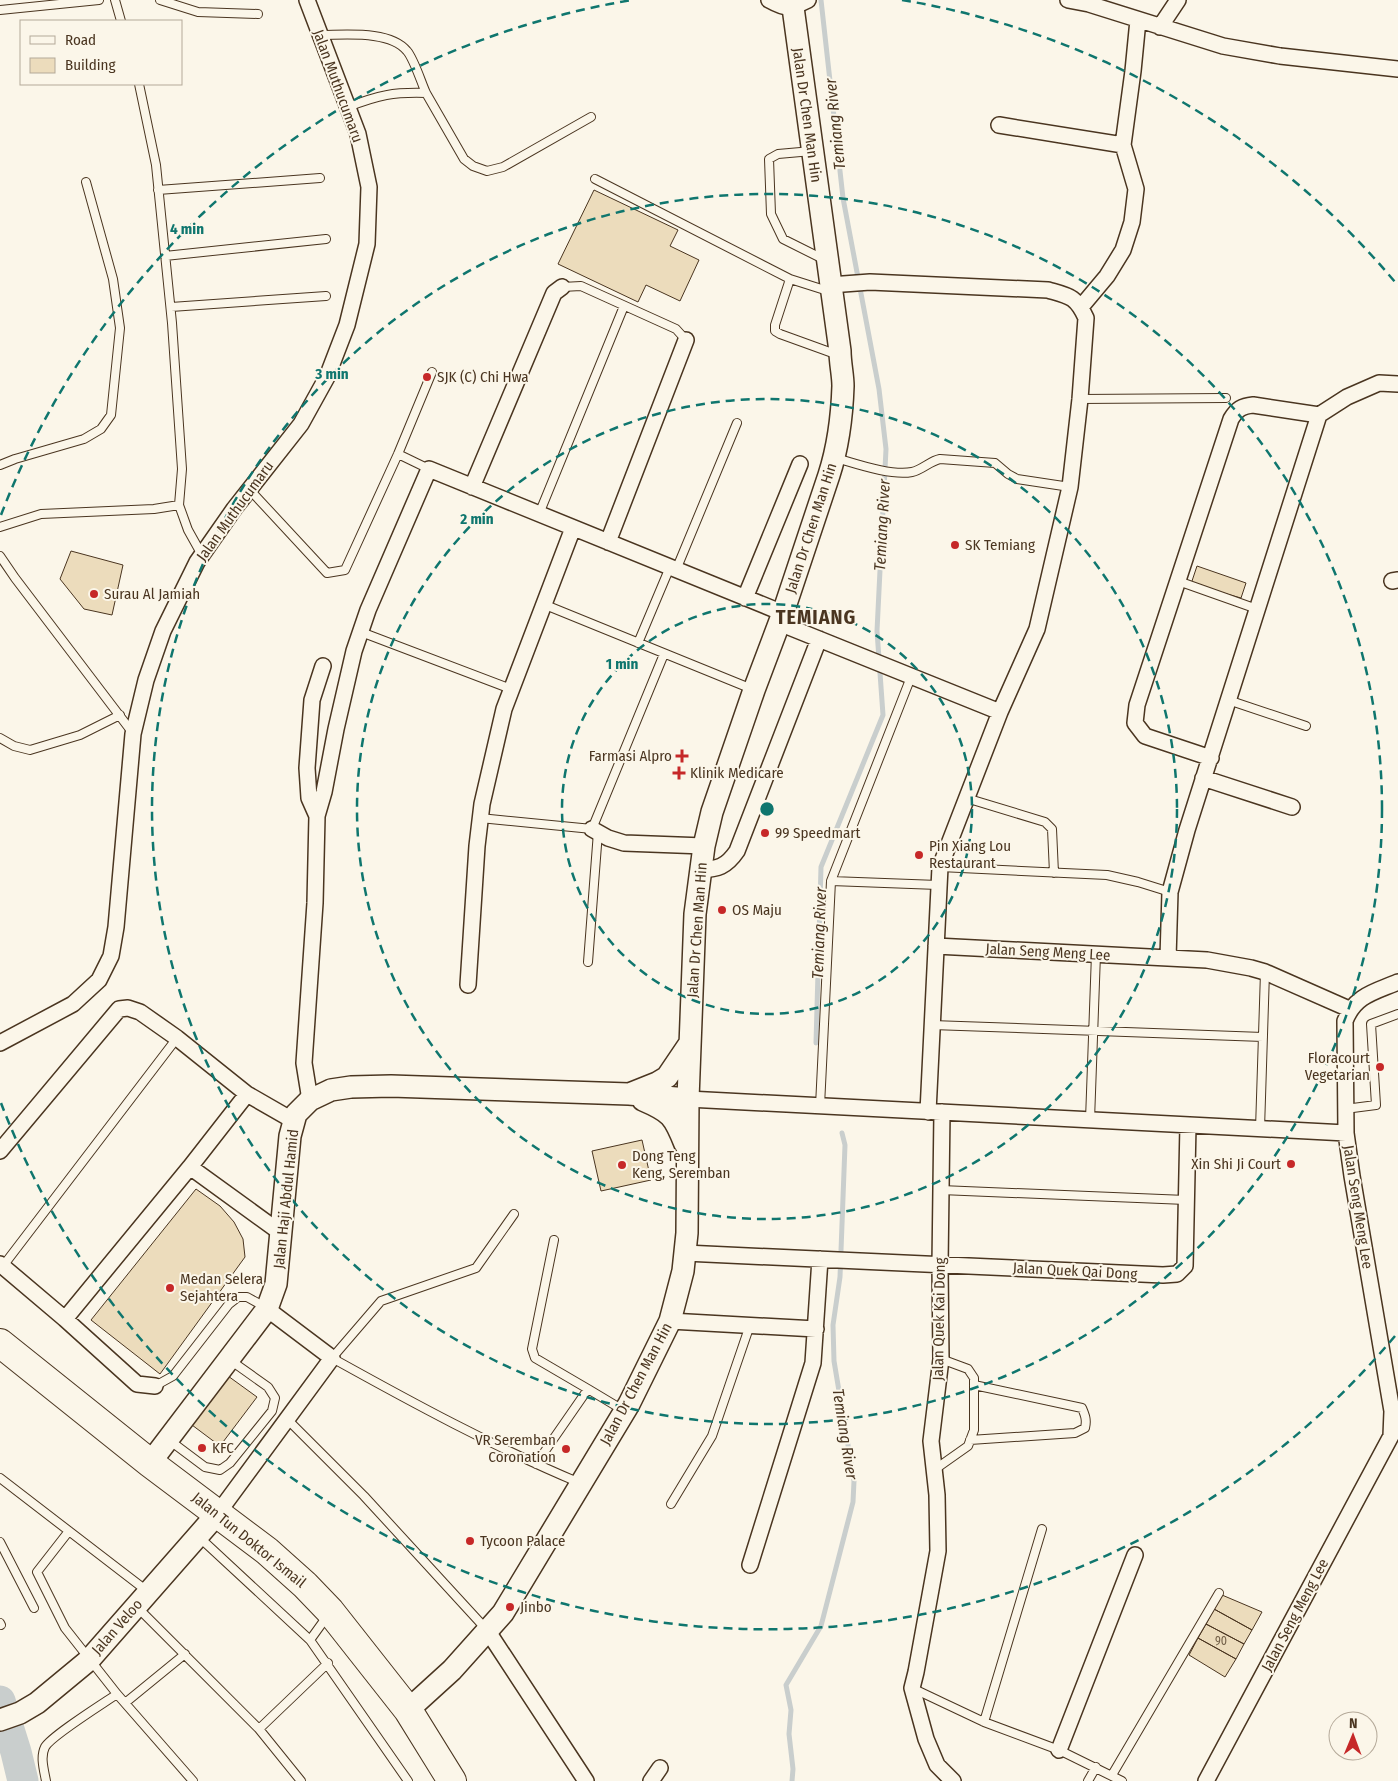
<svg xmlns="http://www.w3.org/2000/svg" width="1398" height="1781" font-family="'Fira Sans Condensed',sans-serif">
<rect width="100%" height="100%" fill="#fbf6e9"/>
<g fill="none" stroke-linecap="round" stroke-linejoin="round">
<path stroke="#c9cecd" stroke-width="5" d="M 816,1043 L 821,867 L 883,715 L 877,631 L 886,449 L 879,389 L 843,198 L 821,0
M 792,1781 L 793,1769 L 789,1734 L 791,1710 L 786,1685 L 821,1626 L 853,1502 L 854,1481 L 834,1361 L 833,1325 L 840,1277 L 845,1145 L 842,1133"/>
<path stroke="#c9cecd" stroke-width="31" d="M 0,1701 L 16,1752 L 23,1781"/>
</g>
<path fill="#ecdcbc" stroke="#4a3520" d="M 594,190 L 678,230 L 670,246 L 699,260 L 680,301 L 646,285 L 638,302 L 558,264 Z
M 71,551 L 123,565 L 112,615 L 84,609 L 60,579 Z
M 1197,566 L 1246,583 L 1241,598 L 1191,584 Z
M 642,1140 L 651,1180 L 601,1191 L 592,1151 Z
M 196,1189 L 220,1206 L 234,1222 L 243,1239 L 245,1257 L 160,1374 L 91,1320 Z
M 228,1376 L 257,1397 L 220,1446 L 192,1425 Z
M 1222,1595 L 1262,1612 L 1252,1630 L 1214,1609 Z
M 1214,1609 L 1252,1630 L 1244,1644 L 1206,1624 Z
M 1206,1624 L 1244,1644 L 1236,1659 L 1198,1638 Z
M 1198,1638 L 1236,1659 L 1225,1677 L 1189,1655 Z"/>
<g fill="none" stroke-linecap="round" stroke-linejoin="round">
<g stroke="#4a3520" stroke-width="10">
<path id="lane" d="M 115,0 L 121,21
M 160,0 L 198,12 L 258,14
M 0,10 L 99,0
M 321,35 C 345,35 390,30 407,51 C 414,59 421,82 426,93
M 139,84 L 156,165 L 172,323 L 182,469 L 179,505 L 188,530 L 202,555
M 348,107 C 379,95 393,92 426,93 L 464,159 L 473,166 L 487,171 L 503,167 L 591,117
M 812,151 L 778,154 L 769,159 L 771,214 L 783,239 L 825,260
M 595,179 L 790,279
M 158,190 L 320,178
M 165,256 L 326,239
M 562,287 L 581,286 L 676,329 L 686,340
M 831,292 L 790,279 L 775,325 L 775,331 L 780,334 L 838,355
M 171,307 L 326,296
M 1080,399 L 1226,398
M 398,454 L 429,469
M 836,458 C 857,464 891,476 912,472 C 922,470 930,461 940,459 L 995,463 L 1008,474 L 1017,479 L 1070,487
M 0,465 L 15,459 L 84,439 L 101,429 L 111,415 L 120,328 L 113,279 L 86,182
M 250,490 L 327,573 L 345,570 L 398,454 L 432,372
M 539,514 L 624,306
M 0,527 L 41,514 L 154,509 L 179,505
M 0,556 L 15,578 L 132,732
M 676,570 L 737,423
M 1178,581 L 1257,609
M 543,604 L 752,689
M 361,632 L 511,689
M 638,643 L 670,567
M 911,677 L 831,881 L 938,885
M 1228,700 L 1306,726
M 0,738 L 14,746 L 30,750 L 80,735 L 120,715
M 966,798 L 1045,822 L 1052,829 L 1054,873
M 480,818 L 592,829 L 664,654
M 940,867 L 1107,875 L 1138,882 L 1170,892
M 588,962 L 598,832
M 932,1025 L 1263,1037
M 820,1106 L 831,881
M 1345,1109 L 1376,1105 L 1371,1024 L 1398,1014
M 1090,1120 L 1096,954
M 1260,1129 L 1265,972
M 941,1190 L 1186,1200
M 514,1214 L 476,1268 L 381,1301 L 332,1358 C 413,1403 494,1447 580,1483
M 554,1240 L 532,1349 L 535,1358 L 588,1389
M 3,1266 L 177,1038
M 155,1386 L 173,1376 L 229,1304 L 238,1297 L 247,1297 L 265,1307
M 287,1419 L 364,1496 L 486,1629
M 169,1440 L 205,1467 L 220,1470 L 230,1463 L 272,1411 L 275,1398 L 268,1387 L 230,1360
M 970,1440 L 1075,1433 L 1085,1428 C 1087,1420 1085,1415 1082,1408 L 974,1385
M 536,1464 L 588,1389 L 623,1410
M 934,1470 L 968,1446 L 974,1430 L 974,1378 L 968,1369 L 941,1359
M 0,1478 L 147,1591
M 671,1504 L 712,1436 L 750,1325
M 69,1531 L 37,1572 L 65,1628 L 117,1694 L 193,1781
M 199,1537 L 310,1640 L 408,1781
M 0,1542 L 34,1608
M 138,1608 L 259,1729 L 301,1781
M 0,1623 L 1,1625
M 310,1640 L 328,1615
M 912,1688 L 984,1722 L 1059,1750 L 1122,1781
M 125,1703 L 185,1654
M 984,1722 L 1042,1529
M 259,1729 L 328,1663
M 1112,1775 L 1219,1593
M 46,1781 C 44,1770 40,1757 45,1747 C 51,1736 104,1703 117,1694
M 1088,1781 L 1096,1767"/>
</g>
<g stroke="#4a3520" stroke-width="18">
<path id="street" d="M 769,0 C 787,10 790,9 808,0
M 1068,0 L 1089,4 L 1223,46 L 1280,56 L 1398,69
M 1160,27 L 1178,0
M 999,125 L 1123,145
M 830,285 L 870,282 L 1048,290 C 1069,296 1076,296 1086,318 L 1080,399 L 1070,487 L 1037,629 L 1000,712 L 940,867 L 928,1112
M 1081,307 L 1107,276 L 1123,250 L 1132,222 L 1136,189 L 1123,145 L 1133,71 L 1138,20
M 472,487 L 554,293 L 562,287
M 608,542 L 686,340
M 1392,581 L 1398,580
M 745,598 L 800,464
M 779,623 L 1000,712
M 1211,758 L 1145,736 L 1135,723 L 1137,705 L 1231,419 C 1237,409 1242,406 1253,405 L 1319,415
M 1203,778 L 1292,807
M 317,816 L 309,798 L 307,768 L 312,700 L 323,666
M 592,829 L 608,838 L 624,843 L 704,846
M 700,870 C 718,869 726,867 737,851 L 819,639
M 936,946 L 1207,960 L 1251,968 L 1265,972 L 1349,1009
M 1168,958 L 1170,892 L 1187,830 L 1319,415 L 1347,397 L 1379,383 L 1398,384
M 468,985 L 477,846 L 482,804 L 504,709 L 573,528
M 0,1043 L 73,1004 L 99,980 L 111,956 L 116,927 L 133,734 L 146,680 L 163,631 L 197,562 L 234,509 L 301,424 L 327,377 L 347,325 L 367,244 L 369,187 L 358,134 L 307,0
M 688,1099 L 1346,1133
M 310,1100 L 304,1063 L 315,903 L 317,816 L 324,792 L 336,729 L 354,651 L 368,610 L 429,469 L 783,613
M 942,1112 L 940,1265 L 941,1359 L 931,1441 L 937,1495 L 938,1551 L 916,1672 L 912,1688 L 926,1739 L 937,1765 L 953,1781
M 0,1151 L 119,1009 L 128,1008 L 140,1012 L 177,1038 L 247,1094 L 294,1121
M 190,1167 L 247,1094
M 685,1253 L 1163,1275 L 1177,1274 L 1185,1266 L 1188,1125
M 0,1264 L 65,1319 L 190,1167 L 281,1233
M 65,1319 L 137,1384 L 155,1386
M 670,1321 L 816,1329
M 218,1513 L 332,1358 L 267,1309
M 750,1565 L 813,1363 L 820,1259
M 487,1630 L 586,1781
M 1059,1750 L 1135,1555
M 651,1781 L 660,1768
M 1206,1781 L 1391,1436 L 1392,1411 L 1352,1176 L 1346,1133 L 1345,1021 C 1355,995 1375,992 1398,982"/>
</g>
<g stroke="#4a3520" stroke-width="24">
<path id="secondary" d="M 632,1093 L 657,1083 L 667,1077 L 690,1043
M 643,1100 C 671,1112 674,1116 685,1144
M 150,1463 L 267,1309 L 276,1284 L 290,1136 L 296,1114 L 310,1100 L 331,1090 L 351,1087 L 391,1086 L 629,1094 L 688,1099
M 408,1710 L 452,1670 L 503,1613 L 629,1404 L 670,1321 L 683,1271 L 687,1233 L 688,1099 L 695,914 L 704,846 L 712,812 L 754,690 L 783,613 L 829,475 C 838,447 842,416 843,386 C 843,375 840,363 840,351 L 792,0
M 0,1720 L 20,1713 L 37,1703 L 89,1660 L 218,1513"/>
</g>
<g stroke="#4a3520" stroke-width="30">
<path id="highway" d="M 0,1343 L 150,1463 L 267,1551 L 305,1585 L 330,1611 L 408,1710 L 452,1781"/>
</g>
<use href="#lane" stroke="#fbf6e9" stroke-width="8"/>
<use href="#street" stroke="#fbf6e9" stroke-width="15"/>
<use href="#secondary" stroke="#fbf6e9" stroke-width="21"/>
<use href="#highway" stroke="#fbf6e9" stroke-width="28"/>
</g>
<g fill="none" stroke="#0f766e" stroke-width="2.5" stroke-dasharray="9 6">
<circle cx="767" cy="809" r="205"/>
<circle cx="767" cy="809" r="410"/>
<circle cx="767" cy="809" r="615"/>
<path d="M1395 1336A820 820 0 0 1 1 1103M1 515A820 820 0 0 1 632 0M902 0A820 820 0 0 1 1395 282"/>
</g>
<g fill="#c62828" stroke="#fbf6e9" stroke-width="2">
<circle cx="427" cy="377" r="5"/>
<circle cx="955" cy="545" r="5"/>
<circle cx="94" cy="594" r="5"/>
<path d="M679.5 748.5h5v5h5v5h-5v5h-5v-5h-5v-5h5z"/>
<path d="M676.5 765.5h5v5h5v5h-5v5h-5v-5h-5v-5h5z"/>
<circle cx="765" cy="833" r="5"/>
<circle cx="919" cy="855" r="5"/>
<circle cx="722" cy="910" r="5"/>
<circle cx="1380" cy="1067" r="5"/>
<circle cx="1291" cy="1164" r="5"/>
<circle cx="622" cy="1165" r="5"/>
<circle cx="170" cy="1288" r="5"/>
<circle cx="202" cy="1448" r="5"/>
<circle cx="566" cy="1449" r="5"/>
<circle cx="470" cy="1541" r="5"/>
<circle cx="510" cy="1607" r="5"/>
</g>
<g text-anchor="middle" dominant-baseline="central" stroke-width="4" stroke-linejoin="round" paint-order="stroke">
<g font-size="12" fill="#725f47">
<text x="1221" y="1641">90</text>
</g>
<g font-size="15" fill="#4a3520" stroke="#fbf6e9">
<text transform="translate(338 86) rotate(70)">Jalan Muthucumaru</text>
<text transform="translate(807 115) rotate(82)">Jalan Dr Chen Man Hin</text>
<text transform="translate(235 511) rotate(-54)">Jalan Muthucumaru</text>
<text transform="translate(811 528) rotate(-72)">Jalan Dr Chen Man Hin</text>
<text transform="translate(697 930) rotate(-86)">Jalan Dr Chen Man Hin</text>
<text transform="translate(1048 952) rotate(3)">Jalan Seng Meng Lee</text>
<text transform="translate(286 1199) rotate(-84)">Jalan Haji Abdul Hamid</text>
<text transform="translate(1358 1207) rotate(81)">Jalan Seng Meng Lee</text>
<text transform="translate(1075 1271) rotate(3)">Jalan Quek Qai Dong</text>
<text transform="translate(939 1319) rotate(-89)">Jalan Quek Kai Dong</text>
<text transform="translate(636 1384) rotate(-62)">Jalan Dr Chen Man Hin</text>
<text transform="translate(249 1540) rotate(39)">Jalan Tun Doktor Ismail</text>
<text transform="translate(1295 1615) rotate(-62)">Jalan Seng Meng Lee</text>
<text transform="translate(117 1627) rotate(-49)">Jalan Veloo</text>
</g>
<g font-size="15" fill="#4a3520" stroke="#fbf6e9" text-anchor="start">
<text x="437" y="377">SJK (C) Chi Hwa</text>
<text x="965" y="545">SK Temiang</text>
<text x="104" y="594">Surau Al Jamiah</text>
<text x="672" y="756" text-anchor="end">Farmasi Alpro</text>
<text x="690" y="773">Klinik Medicare</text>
<text x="775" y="833">99 Speedmart</text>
<text x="929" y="846">Pin Xiang Lou<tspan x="929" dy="17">Restaurant</tspan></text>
<text x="732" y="910">OS Maju</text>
<text x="1370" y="1058" text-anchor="end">Floracourt<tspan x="1370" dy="17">Vegetarian</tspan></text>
<text x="632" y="1156">Dong Teng<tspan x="632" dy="17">Keng, Seremban</tspan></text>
<text x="1281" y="1164" text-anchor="end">Xin Shi Ji Court</text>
<text x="180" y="1279">Medan Selera<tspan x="180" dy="17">Sejahtera</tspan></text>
<text x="556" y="1440" text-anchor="end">VR Seremban<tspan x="556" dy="17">Coronation</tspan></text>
<text x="212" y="1448">KFC</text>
<text x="480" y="1541">Tycoon Palace</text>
<text x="520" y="1607">Jinbo</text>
</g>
<g font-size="16" font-style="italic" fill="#4a3520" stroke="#fbf6e9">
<text transform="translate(835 124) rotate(-96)">Temiang River</text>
<text transform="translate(882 525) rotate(-87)">Temiang River</text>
<text transform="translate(819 933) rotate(-88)">Temiang River</text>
<text transform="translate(845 1434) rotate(81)">Temiang River</text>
</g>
<g font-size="20" font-weight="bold" letter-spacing="1" fill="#4a3520" stroke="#fbf6e9">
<text x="816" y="617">TEMIANG</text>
</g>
</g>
<circle cx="767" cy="809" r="8" fill="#0f766e" stroke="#fbf6e9" stroke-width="2.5"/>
<g font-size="15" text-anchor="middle" font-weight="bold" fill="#0f766e" stroke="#fbf6e9" stroke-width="4" stroke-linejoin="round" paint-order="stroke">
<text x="187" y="234">4 min</text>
<text x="332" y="379">3 min</text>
<text x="477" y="524">2 min</text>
<text x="622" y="669">1 min</text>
</g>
<rect x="20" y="20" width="162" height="65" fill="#fbf6e9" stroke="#b4a999"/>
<rect x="30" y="36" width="25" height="8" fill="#fbf6e9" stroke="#b4a999"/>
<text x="65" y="45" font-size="15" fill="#4a3520">Road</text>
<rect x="30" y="58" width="25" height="15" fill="#ecdcbc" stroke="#b4a999"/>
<text x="65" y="70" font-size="15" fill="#4a3520">Building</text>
<g transform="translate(1353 1736) rotate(1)"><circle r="24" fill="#fbf6e9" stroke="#b4a999"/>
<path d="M0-4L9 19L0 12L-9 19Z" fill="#c62828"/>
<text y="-8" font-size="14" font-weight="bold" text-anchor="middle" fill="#4a3520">N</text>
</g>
</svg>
